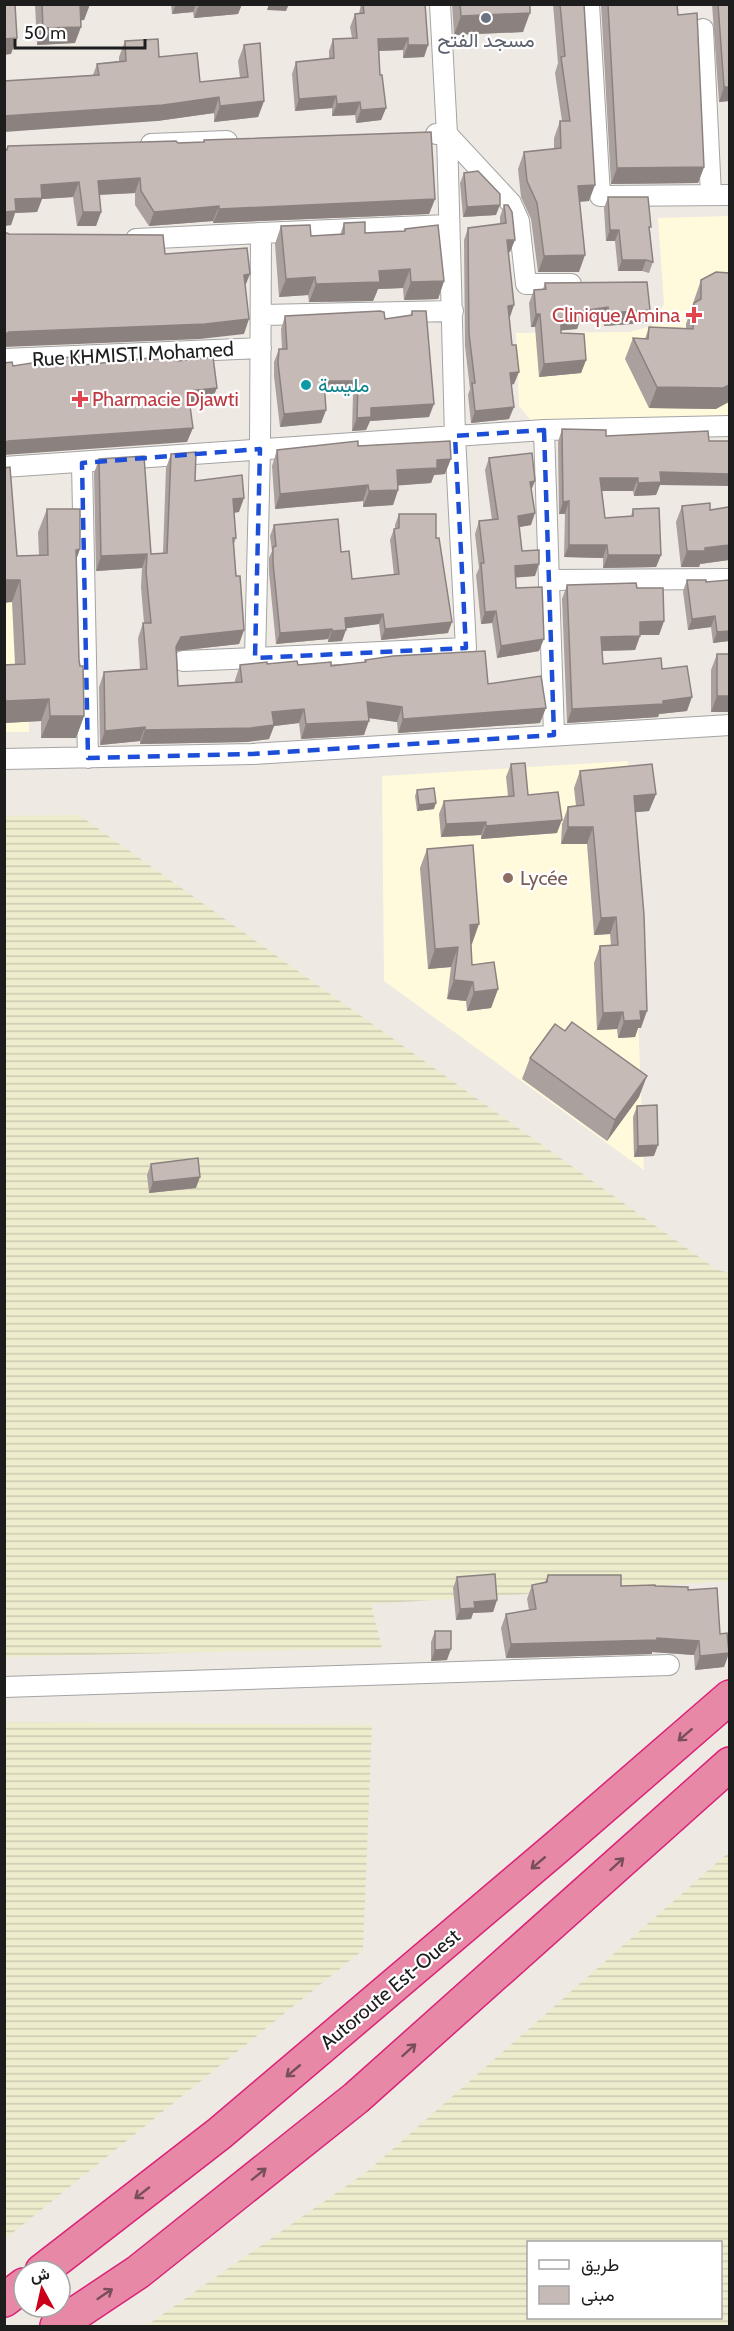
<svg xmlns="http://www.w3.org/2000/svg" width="734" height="2331" font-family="Cabin,Vazirmatn,sans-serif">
<defs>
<pattern id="farmland-rules" width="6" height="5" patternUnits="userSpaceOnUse" patternTransform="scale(1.5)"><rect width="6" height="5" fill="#eeeccd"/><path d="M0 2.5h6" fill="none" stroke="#cccab0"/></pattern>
</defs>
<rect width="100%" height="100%" fill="#eee9e2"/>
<path fill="#fffadb" d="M 729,216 L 729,422 L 532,422 L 519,406 L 516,333 L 629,332 L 652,326 L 664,304 L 658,218 Z
M 26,595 L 29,732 L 5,732 L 4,596 Z
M 628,761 L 644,1170 L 384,981 L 382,776 Z"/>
<path fill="url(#farmland-rules)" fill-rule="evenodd" d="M 79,815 L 716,1269 L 729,1273 L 729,1581 L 371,1604 L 382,1648 L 5,1657 L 4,816 Z
M 5,1722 L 372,1725 L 363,1950 L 5,2239 Z
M 729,1852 L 729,2326 L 146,2326 L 369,2170 ZM 528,2242 L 720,2242 L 720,2318 L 528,2318 Z"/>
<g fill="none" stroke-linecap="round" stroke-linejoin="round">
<g stroke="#a4a4a4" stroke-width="22">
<path id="minor" d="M 589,4 L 600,196 L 730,195
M 703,29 L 711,195
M 436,134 L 447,134 L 440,4
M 447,134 L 455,436 L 466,648 L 255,658 L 260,449 L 261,233 L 448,225
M 447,134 L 511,203 L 519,221 L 526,284 L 571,284
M 151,144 L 227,141
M 136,239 L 261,233
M 262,315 L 453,311
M 4,359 L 261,348
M 544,430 L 554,735
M 82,463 L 88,758
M 4,467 L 544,430 L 730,426
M 549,580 L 730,579
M 183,661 L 255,658
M 4,759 L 252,754 L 730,725
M 4,1687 L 669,1665"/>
</g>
<g stroke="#da2278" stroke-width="36">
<path id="motorway" d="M 42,2271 L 220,2133 L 557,1847 L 730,1697
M 4,2300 L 24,2285
M 57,2326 L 138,2272 L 356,2098 L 730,1764"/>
</g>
<use href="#minor" stroke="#fff" stroke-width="20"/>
<use href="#motorway" stroke="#e789a6" stroke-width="33"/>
</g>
<path fill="#aaa09d" d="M 35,4 L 90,4 L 84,20 L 80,20 L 75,43 L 37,45 Z
M 171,4 L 242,4 L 238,14 L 194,18 L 193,12 L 172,14 Z
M 361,4 L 425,4 L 428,45 L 424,57 L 403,58 L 403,50 L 379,51 L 380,75 L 386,108 L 381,120 L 356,123 L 355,115 L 332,116 L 332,108 L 295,111 L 292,74 L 296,62 L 329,59 L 329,51 L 333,39 L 352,38 L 350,27 L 355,14 L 359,14 Z
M 452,4 L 530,4 L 523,32 L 454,35 Z
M 553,4 L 584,4 L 589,201 L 579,202 L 579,272 L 538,272 L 531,219 L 521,197 L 518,169 L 524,152 L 554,149 L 554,138 L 560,121 L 562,121 L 555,73 L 558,63 Z
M 601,4 L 677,4 L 678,15 L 704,167 L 698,183 L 611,184 Z
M 712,4 L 729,4 L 729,101 L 719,102 Z
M 125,41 L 159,57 L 200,82 L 240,78 L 238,61 L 244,45 L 264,101 L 258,117 L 214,122 L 214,113 L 157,121 L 93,75 L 97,64 L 119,61 L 119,57 Z
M 204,140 L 435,199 L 429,214 L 213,223 L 213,221 L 149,226 L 135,205 L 135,193 L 99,195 L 101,212 L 96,226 L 77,226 L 73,197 L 42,199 L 37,212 L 15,213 L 11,225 L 4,226 L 4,150 L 6,150 L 8,146 L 178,143 L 203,142 Z
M 464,173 L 496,215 L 463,217 L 460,183 Z
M 608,197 L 650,231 L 653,262 L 649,273 L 642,271 L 618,271 L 615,241 L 606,241 L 604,208 Z
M 504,205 L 510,252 L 508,252 L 510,317 L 509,317 L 514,384 L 511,385 L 509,419 L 471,423 L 468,395 L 470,389 L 465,346 L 464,240 L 468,228 L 500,224 L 500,217 Z
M 344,223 L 365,233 L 404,231 L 405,229 L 444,281 L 438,299 L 404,300 L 403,288 L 378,289 L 373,301 L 309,302 L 308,295 L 279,297 L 275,244 L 281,226 L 311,236 L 340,235 Z
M 701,280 L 716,409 L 649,408 L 625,359 L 633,338 L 645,339 L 649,327 L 686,328 L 686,324 Z
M 545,283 L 650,310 L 645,323 L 604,326 L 603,320 L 579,323 L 577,329 L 561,330 L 561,333 L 586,360 L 581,373 L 539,377 L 535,327 L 531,327 L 529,303 L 534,290 L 543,289 Z
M 412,311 L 429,417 L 370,421 L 366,430 L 352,431 L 353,394 L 325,394 L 326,410 L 321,423 L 280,427 L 274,376 L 274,362 L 279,349 L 282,349 L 281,329 L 285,316 L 385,319 L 410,316 Z
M 562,429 L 606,436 L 660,485 L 656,495 L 634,496 L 633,491 L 602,491 L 605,518 L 631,516 L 633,509 L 661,555 L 656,567 L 603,568 L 603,558 L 564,557 L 565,514 L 559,514 L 558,442 Z
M 358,446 L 445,474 L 434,475 L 431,483 L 398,485 L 398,490 L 393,505 L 363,507 L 363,501 L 275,509 L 272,466 L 277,450 Z
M 171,454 L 195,481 L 239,512 L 234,513 L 236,538 L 234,544 L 236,576 L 244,630 L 239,644 L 177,651 L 178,686 L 235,682 L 235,680 L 240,665 L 267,664 L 331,666 L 364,663 L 365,660 L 488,684 L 540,723 L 398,733 L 397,722 L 368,718 L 364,735 L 301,739 L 299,723 L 274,726 L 269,739 L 246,742 L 140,744 L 140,741 L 100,745 L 99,687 L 104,672 L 140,669 L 138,638 L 143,623 L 144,623 L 141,587 L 142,568 L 96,571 L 94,473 L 99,459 L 151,554 L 163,553 L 166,468 Z
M 489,458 L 531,490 L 531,525 L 519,527 L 522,551 L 535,576 L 516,577 L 516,588 L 539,651 L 497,658 L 492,623 L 481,624 L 476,575 L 479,568 L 475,534 L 479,521 L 492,520 L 485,470 Z
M 682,506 L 710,510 L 729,507 L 729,560 L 700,564 L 699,567 L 681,567 L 676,522 Z
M 47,509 L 76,562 L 79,660 L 84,716 L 76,738 L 41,738 L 41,721 L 4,723 L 4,665 L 15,664 L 12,602 L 17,556 L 39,555 L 38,532 Z
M 399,514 L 436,538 L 448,633 L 381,640 L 379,624 L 346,628 L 342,641 L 328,642 L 328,639 L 276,644 L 269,573 L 269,558 L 272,551 L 270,536 L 274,525 L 341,552 L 352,579 L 394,575 L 390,540 L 394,529 L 395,529 L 395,525 Z
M 687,580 L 706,582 L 729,641 L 713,643 L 711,627 L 688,630 L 683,591 Z
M 567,585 L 637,588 L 664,621 L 659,635 L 640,635 L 635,650 L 602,651 L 603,664 L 662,669 L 687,711 L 659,714 L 658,717 L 567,723 L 562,599 Z
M 717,654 L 729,712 L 711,712 L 711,670 Z
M 511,764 L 528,795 L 557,833 L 481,839 L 481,835 L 441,837 L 439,814 L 444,801 L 508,796 L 506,777 Z
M 580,771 L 656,794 L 649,811 L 635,812 L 641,1028 L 638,1028 L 635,1037 L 618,1038 L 617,1029 L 597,1030 L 594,963 L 600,946 L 611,945 L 610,934 L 594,935 L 587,844 L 561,844 L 562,824 L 568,807 L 576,806 L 574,788 Z
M 417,790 L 434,809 L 417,811 L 415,796 Z
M 427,849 L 472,944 L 471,944 L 472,965 L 498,989 L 491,1008 L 467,1011 L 466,1001 L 447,999 L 451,967 L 428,969 L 420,868 Z
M 565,1031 L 639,1097 L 607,1141 L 522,1079 L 530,1058 Z
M 637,1106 L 654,1156 L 634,1157 L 633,1117 Z
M 151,1164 L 196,1188 L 149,1193 L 147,1175 Z
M 548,1575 L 621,1586 L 655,1586 L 688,1590 L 720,1634 L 729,1653 L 724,1667 L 695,1670 L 694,1655 L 652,1652 L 652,1654 L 506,1658 L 501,1628 L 506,1614 L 529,1610 L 527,1599 L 532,1585 L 545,1582 Z
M 457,1577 L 497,1600 L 493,1612 L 473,1613 L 471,1619 L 456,1620 L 453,1588 Z
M 435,1631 L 447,1660 L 431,1661 L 431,1642 Z"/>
<path fill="#8b827f" d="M 79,4 L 90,4 L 84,20 L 74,21 Z
M 176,4 L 196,4 L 193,12 L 172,14 Z
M 242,4 L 238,14 L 194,18 L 199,5 Z
M 269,4 L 289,4 L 286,11 L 267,10 Z
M 530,13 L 523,32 L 454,35 L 461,16 Z
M 81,27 L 75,43 L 37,45 L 43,28 Z
M 17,38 L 11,54 L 4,55 L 4,39 Z
M 408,38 L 403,50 L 374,51 L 378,39 Z
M 408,45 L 428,45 L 424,57 L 403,58 Z
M 724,87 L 729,87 L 729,101 L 719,102 Z
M 336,96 L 332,108 L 295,111 L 299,99 Z
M 219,97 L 214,113 L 157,121 L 4,132 L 4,116 Z
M 264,101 L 258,117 L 214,122 L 220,106 Z
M 360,102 L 355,115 L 332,116 L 337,104 Z
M 386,108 L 381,120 L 356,123 L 361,110 Z
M 704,167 L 698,183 L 611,184 L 617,168 Z
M 140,178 L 135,193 L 93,195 L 98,181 Z
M 79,182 L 73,197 L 42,199 L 37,212 L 15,213 L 11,225 L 4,226 L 4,212 L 15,199 L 41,185 Z
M 595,185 L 589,201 L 572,202 L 578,186 Z
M 435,199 L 429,214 L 213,223 L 219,209 Z
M 500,205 L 496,215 L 463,217 L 467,207 Z
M 219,206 L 213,221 L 149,226 L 154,212 Z
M 83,212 L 101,212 L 96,226 L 77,226 Z
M 610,230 L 619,230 L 615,241 L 606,241 Z
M 507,240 L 515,240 L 510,252 L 503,252 Z
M 585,255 L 579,272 L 538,272 L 544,256 Z
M 622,260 L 646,260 L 642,271 L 618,271 Z
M 410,269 L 403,288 L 378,289 L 373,301 L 309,302 L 316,284 L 379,271 Z
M 250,274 L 244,289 L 244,275 Z
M 315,277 L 308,295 L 279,297 L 286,279 Z
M 444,281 L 438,299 L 404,300 L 411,282 Z
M 514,305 L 510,317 L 503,318 L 508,306 Z
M 608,307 L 603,320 L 579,323 L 577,329 L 556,331 L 561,318 L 582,311 Z
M 650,310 L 645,323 L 604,326 L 609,313 Z
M 536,314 L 540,314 L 535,327 L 531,327 Z
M 249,319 L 244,334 L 200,339 L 4,347 L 4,335 L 9,332 Z
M 586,360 L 581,373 L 539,377 L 544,364 Z
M 519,372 L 514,384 L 505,385 L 510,373 Z
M 324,381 L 358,381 L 353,394 L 319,394 Z
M 729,385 L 729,402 L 716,409 L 649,408 L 657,387 Z
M 217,388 L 211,402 L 182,405 L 188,391 Z
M 434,404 L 429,417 L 370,421 L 366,430 L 352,431 L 357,418 L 371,408 Z
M 514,407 L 509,419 L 471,423 L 475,411 Z
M 326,410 L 321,423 L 280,427 L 284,414 Z
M 193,428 L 187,442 L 4,455 L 4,443 L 8,441 Z
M 451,459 L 445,474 L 434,475 L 431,483 L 392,486 L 397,470 L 437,460 Z
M 660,472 L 729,474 L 729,486 L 660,485 L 656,495 L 634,496 L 638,483 Z
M 600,478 L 638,478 L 633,491 L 596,491 Z
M 535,481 L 530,493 L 530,482 Z
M 368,485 L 363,501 L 275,509 L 280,494 Z
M 398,490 L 393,505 L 363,507 L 369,491 Z
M 244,498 L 239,512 L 228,513 L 233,499 Z
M 569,501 L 565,514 L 559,514 L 563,502 Z
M 535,513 L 531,525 L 514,528 L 518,516 Z
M 569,545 L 607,545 L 603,558 L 564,557 Z
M 729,545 L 729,560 L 700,564 L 699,567 L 681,567 L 687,551 Z
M 80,549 L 72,572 L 76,550 Z
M 147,554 L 142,568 L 96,571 L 101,556 Z
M 608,555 L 661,555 L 656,567 L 603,568 Z
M 539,564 L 535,576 L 511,578 L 515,566 Z
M 4,580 L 20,580 L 12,602 L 4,603 Z
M 496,611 L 492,623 L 481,624 L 485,612 Z
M 383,614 L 379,624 L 341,629 L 345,618 Z
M 715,616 L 711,627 L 688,630 L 692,619 Z
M 664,621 L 659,635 L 635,635 L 640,622 Z
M 452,622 L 448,633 L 381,640 L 385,629 Z
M 332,629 L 328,639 L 276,644 L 280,633 Z
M 244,630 L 239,644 L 176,651 L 176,647 L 181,637 Z
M 346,630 L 342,641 L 328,642 L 332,631 Z
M 729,631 L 729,641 L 713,643 L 717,632 Z
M 640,636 L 635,650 L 596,651 L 601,637 Z
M 544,639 L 539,651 L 497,658 L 501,646 Z
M 717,696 L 729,696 L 729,712 L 711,712 Z
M 692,697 L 687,711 L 659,714 L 658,717 L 567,723 L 572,709 Z
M 49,699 L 41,721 L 4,723 L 4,704 L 6,701 Z
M 367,702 L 402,707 L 397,722 L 362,717 Z
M 546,708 L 540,723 L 398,733 L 403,719 Z
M 304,709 L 299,723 L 274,726 L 269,739 L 246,742 L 140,744 L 145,730 L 272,712 Z
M 50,716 L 84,716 L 76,738 L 41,738 Z
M 369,721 L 364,735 L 301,739 L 306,724 Z
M 145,727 L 140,741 L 100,745 L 105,731 Z
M 656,794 L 649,811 L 628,813 L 634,796 Z
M 436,803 L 434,809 L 417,811 L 419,805 Z
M 562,820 L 557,833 L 481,839 L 486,826 Z
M 486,822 L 481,835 L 441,837 L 446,824 Z
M 568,827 L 593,827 L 587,844 L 561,844 Z
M 616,917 L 610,934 L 594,935 L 601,918 Z
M 479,924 L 472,944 L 463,944 L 470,925 Z
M 458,947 L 451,967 L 428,969 L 435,949 Z
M 454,980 L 473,982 L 466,1001 L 447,999 Z
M 498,989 L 491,1008 L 467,1011 L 474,992 Z
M 640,1011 L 647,1011 L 641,1028 L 638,1028 L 635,1037 L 618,1038 L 624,1021 Z
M 623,1012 L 617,1029 L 597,1030 L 603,1013 Z
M 647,1076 L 639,1097 L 607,1141 L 615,1120 Z
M 658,1145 L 654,1156 L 634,1157 L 638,1146 Z
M 200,1177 L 196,1188 L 149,1193 L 153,1182 Z
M 497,1600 L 493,1612 L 473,1613 L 471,1619 L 456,1620 L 460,1609 L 474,1602 Z
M 657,1638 L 699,1641 L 694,1655 L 652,1652 L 652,1654 L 506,1658 L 511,1644 Z
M 451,1649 L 447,1660 L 431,1661 L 435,1650 Z
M 729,1653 L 724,1667 L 695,1670 L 700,1656 Z"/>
<path fill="#c6bab6" stroke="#8b827f" stroke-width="1.5" d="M 4,4 L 15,4 L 17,38 L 4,39 Z
M 42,4 L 80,4 L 81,27 L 43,28 Z
M 363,4 L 425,4 L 428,45 L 408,45 L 408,38 L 378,39 L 380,75 L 382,75 L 386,108 L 361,110 L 360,102 L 337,104 L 336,96 L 299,99 L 296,62 L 334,58 L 333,39 L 357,38 L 355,14 L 364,13 Z
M 460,4 L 530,4 L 530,13 L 461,16 Z
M 560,4 L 584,4 L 595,185 L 578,186 L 585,255 L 544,256 L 537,203 L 527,181 L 524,152 L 561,148 L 560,121 L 570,121 L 561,57 L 565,56 Z
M 608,4 L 677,4 L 678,15 L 697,13 L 704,167 L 617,168 Z
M 718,4 L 729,4 L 729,87 L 724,87 Z
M 158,39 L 159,57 L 197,53 L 200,82 L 248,77 L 244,45 L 260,43 L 264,101 L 220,106 L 219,97 L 163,105 L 4,116 L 4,81 L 99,75 L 97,64 L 126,61 L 125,41 Z
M 431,132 L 435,199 L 219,209 L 219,206 L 154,212 L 141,191 L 140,178 L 98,181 L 101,212 L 83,212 L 79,182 L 41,185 L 42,198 L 15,199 L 16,211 L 4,212 L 4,150 L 7,150 L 8,146 L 176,141 L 178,143 L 204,142 L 204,140 Z
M 478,171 L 500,194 L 500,205 L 467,207 L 464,173 Z
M 608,197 L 648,197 L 651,227 L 649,227 L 653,262 L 646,260 L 622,260 L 619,230 L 610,230 Z
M 504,205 L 508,205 L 512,212 L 515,240 L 507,240 L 514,305 L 508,306 L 512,345 L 516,345 L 519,372 L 510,373 L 514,407 L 475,411 L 472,383 L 475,383 L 469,334 L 468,228 L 506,223 Z
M 365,222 L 365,233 L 405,231 L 405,229 L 438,225 L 444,281 L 411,282 L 410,269 L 379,271 L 380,282 L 316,284 L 315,277 L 286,279 L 281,226 L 310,225 L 311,236 L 344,234 L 344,223 Z
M 4,232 L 9,234 L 163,235 L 165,254 L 247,248 L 250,274 L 244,275 L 249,319 L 205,324 L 9,332 L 4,335 Z
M 716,272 L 729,273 L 729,385 L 723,388 L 657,387 L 633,338 L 648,339 L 649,327 L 693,329 L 694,303 L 701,299 L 701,280 Z
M 647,282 L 650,310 L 609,313 L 608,307 L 582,311 L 582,316 L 561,318 L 561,333 L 584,334 L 586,360 L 544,364 L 540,314 L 536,314 L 534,290 L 546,289 L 545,283 Z
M 380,311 L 384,312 L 385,319 L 412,315 L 412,311 L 426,311 L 434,404 L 371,408 L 371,417 L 357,418 L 358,381 L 324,381 L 326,410 L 284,414 L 278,363 L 279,349 L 287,349 L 285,316 Z
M 83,355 L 83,365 L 149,358 L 149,360 L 178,357 L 178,361 L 213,357 L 217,388 L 188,391 L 193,428 L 8,441 L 4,443 L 4,363 L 12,362 L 13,366 Z
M 562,429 L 606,430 L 606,436 L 708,431 L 709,441 L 729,441 L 729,474 L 660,472 L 661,482 L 638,483 L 638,478 L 600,478 L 605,518 L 633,516 L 633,509 L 659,508 L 661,555 L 608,555 L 607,545 L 569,545 L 569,501 L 563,502 Z
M 358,441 L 358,446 L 450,441 L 451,459 L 437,460 L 437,468 L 397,470 L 398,490 L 369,491 L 368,485 L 280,494 L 277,450 Z
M 196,452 L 195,481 L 242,475 L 244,498 L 233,499 L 236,538 L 233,538 L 236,576 L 240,576 L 244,630 L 181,637 L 176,647 L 178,686 L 242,682 L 240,665 L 267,662 L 267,664 L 297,661 L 298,665 L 331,662 L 331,666 L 366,662 L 365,660 L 393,656 L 485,651 L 488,684 L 541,676 L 546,708 L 403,719 L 402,707 L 367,702 L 369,721 L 306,724 L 304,709 L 272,712 L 274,725 L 251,728 L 145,730 L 145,727 L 105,731 L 104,672 L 147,669 L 143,623 L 151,623 L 146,572 L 147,554 L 101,556 L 99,459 L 144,456 L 151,554 L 167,553 L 171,454 Z
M 532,453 L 535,481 L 530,482 L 535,513 L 518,516 L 522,551 L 539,550 L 539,564 L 515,566 L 516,588 L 542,587 L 544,639 L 501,646 L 496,611 L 485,612 L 481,563 L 484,563 L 479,521 L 498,519 L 489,458 Z
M 10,467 L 17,556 L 48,555 L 47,509 L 80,509 L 80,549 L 76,550 L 79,660 L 80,666 L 83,666 L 84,716 L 50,716 L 49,699 L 6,701 L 4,693 L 4,665 L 25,664 L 20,580 L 4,580 L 4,468 Z
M 710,503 L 710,510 L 729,507 L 729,545 L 705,548 L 705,551 L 687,551 L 682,506 Z
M 399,514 L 436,514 L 436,538 L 439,538 L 452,622 L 385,629 L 383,614 L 345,618 L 346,630 L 332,631 L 332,629 L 280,633 L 273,563 L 273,547 L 276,546 L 274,525 L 338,519 L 341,552 L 349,551 L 352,579 L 399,574 L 394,529 L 399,528 Z
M 687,580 L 706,580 L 706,582 L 729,580 L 729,631 L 717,632 L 715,616 L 692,619 Z
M 636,583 L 637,588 L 663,588 L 664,621 L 640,622 L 640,636 L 601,637 L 603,664 L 661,658 L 662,669 L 687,666 L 692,697 L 663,701 L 663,704 L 572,709 L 567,585 Z
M 717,654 L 729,654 L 729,696 L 717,696 Z
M 525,763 L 528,795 L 558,792 L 562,820 L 486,826 L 486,822 L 446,824 L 444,801 L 514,796 L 511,764 Z
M 652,764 L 656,794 L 634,796 L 644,915 L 647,1011 L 640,1011 L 641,1020 L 624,1021 L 623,1012 L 603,1013 L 600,946 L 618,945 L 616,917 L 601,918 L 593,827 L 568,827 L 568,807 L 584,805 L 580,771 Z
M 434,788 L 436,803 L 419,805 L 417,790 Z
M 473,845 L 479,924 L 470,925 L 472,965 L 494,962 L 498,989 L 474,992 L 473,982 L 454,980 L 458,947 L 435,949 L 427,849 Z
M 572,1022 L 647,1076 L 615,1120 L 530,1058 L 555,1024 L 565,1031 Z
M 657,1105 L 658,1145 L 638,1146 L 637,1106 Z
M 198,1158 L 200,1177 L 153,1182 L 151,1164 Z
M 495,1574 L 497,1600 L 474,1602 L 475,1608 L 460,1609 L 457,1577 Z
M 548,1575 L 621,1575 L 621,1586 L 655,1585 L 655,1586 L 688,1587 L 688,1590 L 717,1588 L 720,1634 L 727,1633 L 729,1653 L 700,1656 L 699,1641 L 657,1638 L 657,1640 L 511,1644 L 506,1614 L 536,1609 L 532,1585 L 547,1582 Z
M 435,1631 L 451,1631 L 451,1649 L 435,1650 Z"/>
<defs><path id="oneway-shaft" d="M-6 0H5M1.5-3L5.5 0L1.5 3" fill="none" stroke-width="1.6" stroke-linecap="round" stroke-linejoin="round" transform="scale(1.5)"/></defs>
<g stroke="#784e5b">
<use href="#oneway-shaft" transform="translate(685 1735) rotate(139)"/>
<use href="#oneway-shaft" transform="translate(538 1863) rotate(140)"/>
<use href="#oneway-shaft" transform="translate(617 1864) rotate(-42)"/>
<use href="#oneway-shaft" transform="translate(409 2050) rotate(-42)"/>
<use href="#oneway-shaft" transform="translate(293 2071) rotate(140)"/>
<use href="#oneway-shaft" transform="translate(259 2174) rotate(-39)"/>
<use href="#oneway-shaft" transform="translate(142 2193) rotate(142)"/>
<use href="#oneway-shaft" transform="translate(105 2294) rotate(-34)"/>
</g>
<path fill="none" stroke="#1d4ed8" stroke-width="4.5" stroke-dasharray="12 8" stroke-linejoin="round" d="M 544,430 L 554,735 L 252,754 L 88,758 L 82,463 L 260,449 L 255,658 L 466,648 L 455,436 Z"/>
<circle fill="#6b7280" stroke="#fff" stroke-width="2" cx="486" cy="18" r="6"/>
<g fill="#e0444e" stroke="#fff" stroke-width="2">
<path d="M691 306h6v6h6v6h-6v6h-6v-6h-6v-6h6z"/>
<path d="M77 390h6v6h6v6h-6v6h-6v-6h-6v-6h6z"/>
</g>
<circle fill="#0f9aa8" stroke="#fff" stroke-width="2" cx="306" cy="385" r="6"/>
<circle fill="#8d6e63" stroke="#fff" stroke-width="2" cx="508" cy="878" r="6"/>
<g text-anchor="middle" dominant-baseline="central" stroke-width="4.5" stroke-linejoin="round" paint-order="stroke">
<g font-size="20" fill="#5b616d" stroke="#fff">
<text x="486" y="40">مسجد الفتح</text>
</g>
<g font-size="20" fill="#be3a42" stroke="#fff" text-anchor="end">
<text x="680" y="315">Clinique Amina</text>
<text x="92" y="399" text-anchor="start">Pharmacie Djawti</text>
</g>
<g font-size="20" fill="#1d1d1d" stroke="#fff">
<text transform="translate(133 354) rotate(-3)">Rue KHMISTI Mohamed</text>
<text transform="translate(390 1989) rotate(-40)">Autoroute Est-Ouest</text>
</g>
<g font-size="20" fill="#0d838f" stroke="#fff" text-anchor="start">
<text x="318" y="385">مليسة</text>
</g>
<g font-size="20" fill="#785e54" stroke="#fff" text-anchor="start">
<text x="520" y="878">Lycée</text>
</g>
</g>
<rect width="734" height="2331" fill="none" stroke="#1d1d1d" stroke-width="12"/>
<rect x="527" y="2241" width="195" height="78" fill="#ffffff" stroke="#a5a5a5" stroke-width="1.5"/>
<rect x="539" y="2260" width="30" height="9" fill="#ffffff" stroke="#a5a5a5" stroke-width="1.5"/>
<text x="581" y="2271" font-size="18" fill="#1d1d1d">طريق</text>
<rect x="539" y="2286" width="30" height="18" fill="#c6bab6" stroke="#a5a5a5" stroke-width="1.5"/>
<text x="581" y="2301" font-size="18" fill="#1d1d1d">مبنى</text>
<g transform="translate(42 2289) rotate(352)"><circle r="28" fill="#ffffff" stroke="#a5a5a5" stroke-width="1.5"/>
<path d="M0-4.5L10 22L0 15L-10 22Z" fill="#ca001a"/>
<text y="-9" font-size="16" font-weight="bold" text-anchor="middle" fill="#1d1d1d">ش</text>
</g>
<path d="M15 39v9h130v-9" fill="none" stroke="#1d1d1d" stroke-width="3"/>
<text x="24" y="39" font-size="18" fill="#1d1d1d" stroke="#ffffff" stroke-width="4.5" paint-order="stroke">50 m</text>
</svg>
